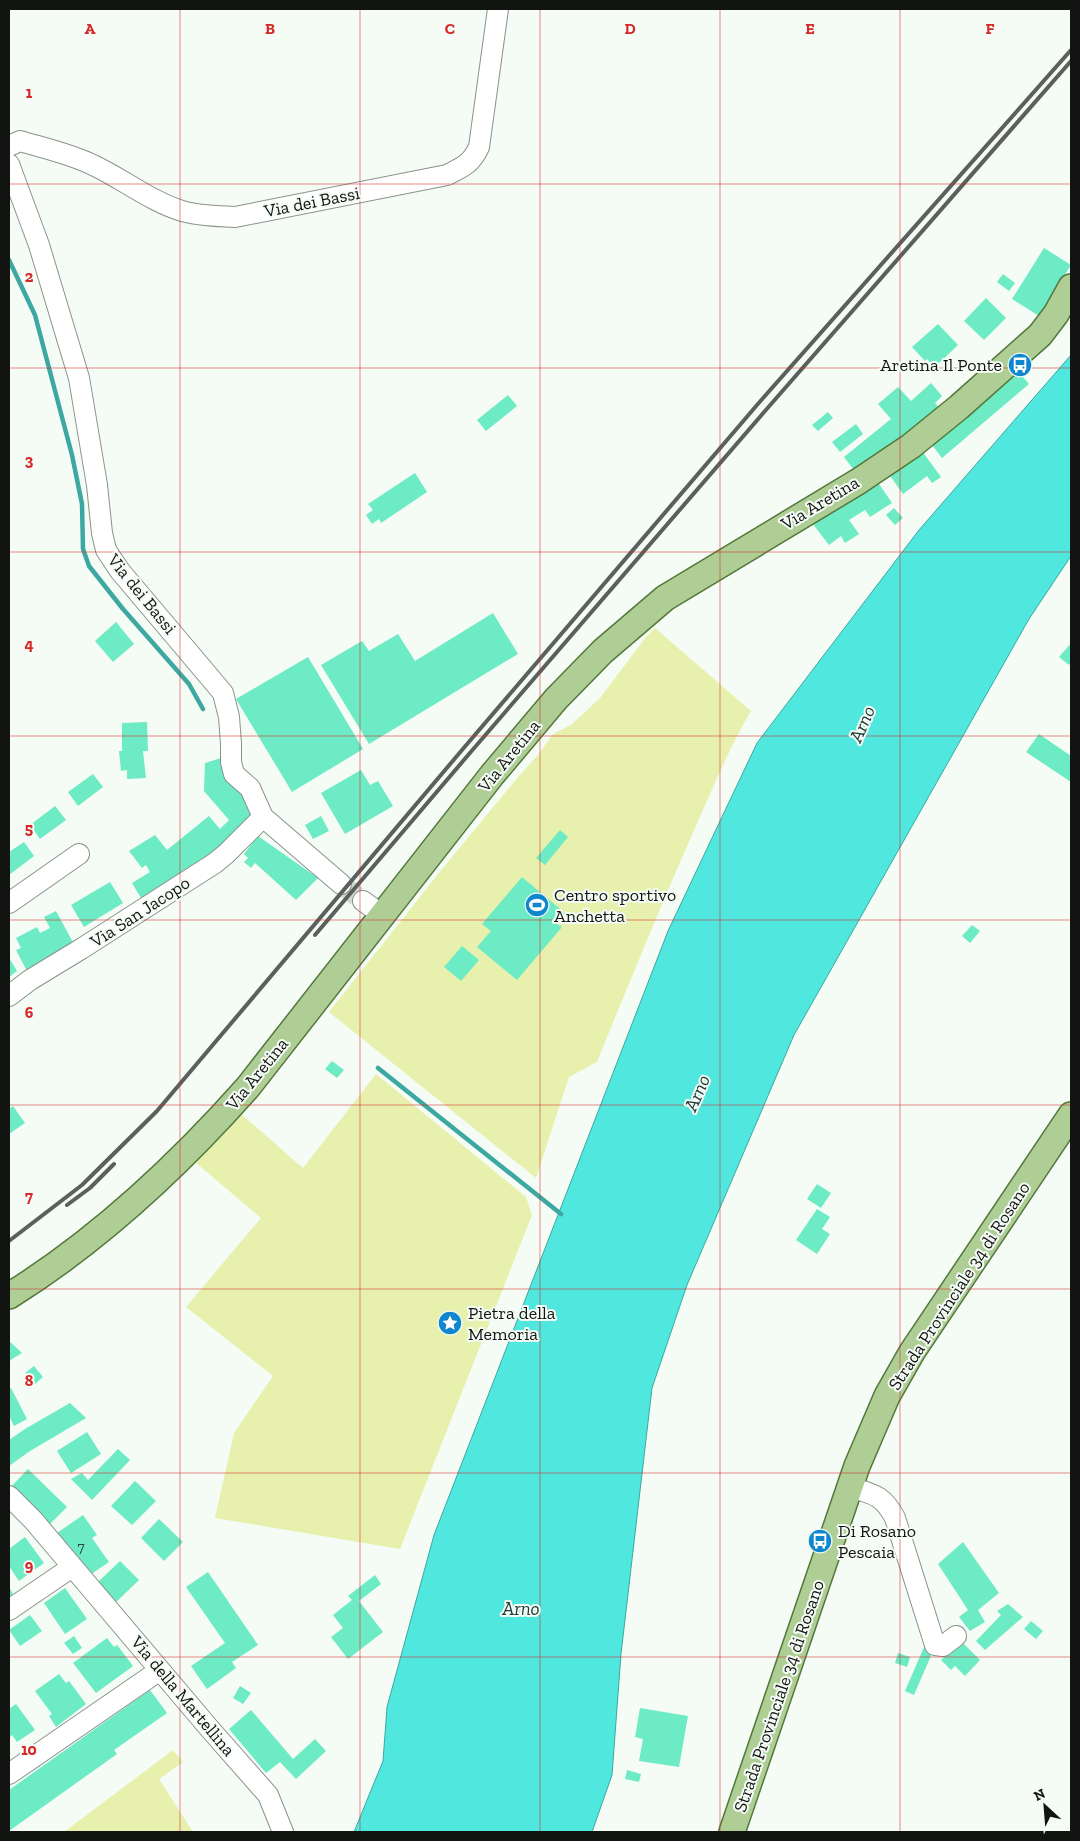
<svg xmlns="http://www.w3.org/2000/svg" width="1080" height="1841" font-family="'Zilla Slab',serif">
<rect width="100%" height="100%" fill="#f4fcf5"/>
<path fill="#e7f1ad" d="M 655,628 L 751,711 C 729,748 713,788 695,828 C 661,905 629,983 597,1062 L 569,1077 L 536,1178 L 329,1012 L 438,874 L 518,777 L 538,755 L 553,734 L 571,725 L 600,698 L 646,637 Z
M 376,1074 L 526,1197 L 532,1215 L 400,1549 L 215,1518 L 234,1433 L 273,1376 L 186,1307 L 261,1218 L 196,1163 L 241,1114 L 303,1168 Z
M 173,1750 L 183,1762 L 159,1779 L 193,1832 L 64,1832 Z"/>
<path fill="#50e8de" stroke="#3da8a1" d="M 1071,355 L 1071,556 L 1029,619 L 794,1035 L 687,1285 L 652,1388 L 621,1654 L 612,1775 L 592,1832 L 354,1832 L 383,1761 L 387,1707 L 434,1535 L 668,931 L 757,743 L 919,530 Z"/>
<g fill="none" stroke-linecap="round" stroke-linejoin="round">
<path stroke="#3da8a1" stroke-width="4.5" d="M 9,260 L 35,315 L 72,455 L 82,504 L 83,549 L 89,566 L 123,609 L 189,684 L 203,709
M 378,1068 L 561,1214"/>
</g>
<path fill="#6cebc4" d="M 1044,248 L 1071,265 L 1039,316 L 1012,299 Z
M 1003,274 L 1015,283 L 1009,291 L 997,282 Z
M 986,298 L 1006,318 L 984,340 L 964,321 Z
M 938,324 L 958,345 L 935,367 L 927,359 L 925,361 L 912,347 Z
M 1017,370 L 1029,384 L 942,458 L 929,441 Z
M 931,383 L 942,396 L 935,403 L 942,411 L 857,474 L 844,457 L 891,419 L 878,404 L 898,387 L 911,401 Z
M 508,395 L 517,406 L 486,431 L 477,420 Z
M 828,412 L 833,418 L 818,431 L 812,425 Z
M 856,424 L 863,434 L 840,452 L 832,442 Z
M 922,451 L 941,477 L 932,483 L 927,476 L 903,494 L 888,473 Z
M 415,473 L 427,492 L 381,523 L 379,519 L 372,524 L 366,515 L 373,510 L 368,504 Z
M 875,478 L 892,503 L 870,517 L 865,510 L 849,520 L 859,534 L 845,543 L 841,536 L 829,545 L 809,519 Z
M 894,508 L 903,518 L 895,525 L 886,515 Z
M 493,613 L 518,654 L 369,744 L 321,665 L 362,641 L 369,651 L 398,634 L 415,661 Z
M 116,622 L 134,644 L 113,662 L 95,641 Z
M 1071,643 L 1071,662 L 1069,665 L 1059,657 Z
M 308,657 L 363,749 L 292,792 L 236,699 Z
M 147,722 L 148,751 L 143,751 L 146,778 L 127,779 L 127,770 L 121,771 L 119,751 L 122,751 L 122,723 Z
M 1039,734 L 1071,756 L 1071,782 L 1026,752 Z
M 221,758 L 226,775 L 256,812 L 223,852 L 144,903 L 132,883 L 150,872 L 146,865 L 142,868 L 129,851 L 155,835 L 167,850 L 209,816 L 220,829 L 229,820 L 204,791 L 205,763 Z
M 361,770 L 370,785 L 378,781 L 393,806 L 345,834 L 321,793 Z
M 93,774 L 103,787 L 78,806 L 68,792 Z
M 55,806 L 66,820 L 40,839 L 30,825 Z
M 321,816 L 329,831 L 313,839 L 305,825 Z
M 560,830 L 568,837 L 545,865 L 536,858 Z
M 258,836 L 318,878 L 296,900 L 255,863 L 251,868 L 244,862 L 248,858 L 244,854 Z
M 24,842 L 34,856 L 9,875 L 9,852 Z
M 522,877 L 566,914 L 557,924 L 562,927 L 517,980 L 477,947 L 491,931 L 482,924 Z
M 110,882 L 123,903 L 84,927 L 71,905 Z
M 56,911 L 76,948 L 28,973 L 16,950 L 21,948 L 16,938 L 37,927 L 40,933 L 50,928 L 44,917 Z
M 972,925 L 980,931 L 970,943 L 962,936 Z
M 462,946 L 479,960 L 461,981 L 444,967 Z
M 9,958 L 17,971 L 9,977 Z
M 332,1061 L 344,1070 L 337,1078 L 325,1069 Z
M 13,1106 L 25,1123 L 9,1134 L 9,1109 Z
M 817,1184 L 831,1193 L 821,1208 L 807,1199 Z
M 817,1209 L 830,1217 L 822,1229 L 830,1234 L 817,1254 L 796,1240 Z
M 9,1341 L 22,1353 L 9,1361 Z
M 34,1366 L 43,1377 L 35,1384 L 25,1373 Z
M 11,1388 L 27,1419 L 14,1426 L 9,1416 L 9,1389 Z
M 70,1403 L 86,1418 L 30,1451 L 9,1466 L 9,1440 L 25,1429 Z
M 87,1432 L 101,1454 L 71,1473 L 57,1451 Z
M 118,1449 L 130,1460 L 92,1500 L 71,1479 L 82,1473 L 88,1480 Z
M 28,1469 L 67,1507 L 47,1527 L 9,1489 Z
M 135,1481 L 156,1501 L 132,1525 L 111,1506 Z
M 83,1515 L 97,1535 L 92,1538 L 109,1562 L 84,1579 L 73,1555 L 57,1533 Z
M 159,1519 L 183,1542 L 164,1561 L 141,1538 Z
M 25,1537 L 44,1563 L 19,1581 L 9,1566 L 9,1549 Z
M 963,1542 L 999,1593 L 978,1610 L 985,1622 L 970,1631 L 959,1617 L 968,1610 L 938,1564 Z
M 120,1561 L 139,1580 L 113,1605 L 103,1595 L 107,1591 L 98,1582 Z
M 208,1572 L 258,1645 L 232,1662 L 236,1668 L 207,1689 L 191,1666 L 225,1643 L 186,1587 Z
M 375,1575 L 381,1584 L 359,1601 L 383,1632 L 348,1659 L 331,1637 L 343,1628 L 333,1615 L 352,1600 L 348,1596 Z
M 9,1587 L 13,1594 L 9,1597 Z
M 65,1588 L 87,1619 L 65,1634 L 44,1603 Z
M 1008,1604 L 1023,1617 L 985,1650 L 976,1641 L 1001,1615 L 997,1611 Z
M 30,1615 L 42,1631 L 20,1646 L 9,1630 Z
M 1031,1621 L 1043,1631 L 1036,1639 L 1024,1629 Z
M 74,1636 L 82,1648 L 73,1654 L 64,1643 Z
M 107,1638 L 114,1647 L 117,1645 L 133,1666 L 96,1693 L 73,1663 Z
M 961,1641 L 980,1660 L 965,1676 L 955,1666 L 951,1670 L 941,1660 Z
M 924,1647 L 933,1651 L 914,1695 L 905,1691 Z
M 898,1653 L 910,1657 L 907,1667 L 895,1663 Z
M 59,1674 L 66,1683 L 69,1681 L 86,1704 L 56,1727 L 49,1716 L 52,1714 L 35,1691 Z
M 240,1686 L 251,1693 L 243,1704 L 233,1698 Z
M 150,1690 L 167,1713 L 114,1750 L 117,1754 L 9,1831 L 9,1790 Z
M 16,1704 L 35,1730 L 17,1742 L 12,1735 L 9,1738 L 9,1709 Z
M 640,1708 L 688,1716 L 679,1767 L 639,1761 L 643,1739 L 635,1737 Z
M 251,1710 L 293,1759 L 315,1739 L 326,1751 L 296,1779 L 280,1762 L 266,1773 L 229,1729 Z
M 627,1770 L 641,1774 L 639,1782 L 625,1779 Z"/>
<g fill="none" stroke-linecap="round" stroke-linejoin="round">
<path stroke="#d2d9d3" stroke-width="20" stroke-dasharray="20 10" stroke-linecap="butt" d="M 341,884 L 363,901"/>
<g stroke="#8b928c" stroke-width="22">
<path id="minor" d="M 9,146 L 20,141 C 44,148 71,154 93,165 C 123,179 150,201 182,211 C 199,216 217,216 235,217 L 447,175 C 463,167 471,164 479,147 L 498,9
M 9,164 L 39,245 L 79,378 L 97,485 L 102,533 L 106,550 L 120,571 L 223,693 L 229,717 L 231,744 L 231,762 L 234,774 L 250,788 L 263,817 L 341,884
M 363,901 L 382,915
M 9,903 L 79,854
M 9,996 L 30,980 L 81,949 L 215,863 L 226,854 L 263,817
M 850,1487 C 873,1494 883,1495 895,1518 L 935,1645 L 943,1646 L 956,1636
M 9,1496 L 33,1520 L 209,1728 L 268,1795 L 283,1832
M 9,1610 L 72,1567
M 9,1774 L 160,1670"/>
</g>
<g stroke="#54773a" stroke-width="28">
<path id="major" d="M 9,1296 C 99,1240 178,1166 248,1087 L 492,775 L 556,699 L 603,651 L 665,598 L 859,481 L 911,446 L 959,407 L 1040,335 L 1056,314 L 1071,287
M 732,1832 L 857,1466 L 887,1396 L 912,1352 L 1071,1115"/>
</g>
<use href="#minor" stroke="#fff" stroke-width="20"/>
<use href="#major" stroke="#aece96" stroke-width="25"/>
<path stroke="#5c605c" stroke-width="4" d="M 315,935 L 469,754 L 765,411 L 1071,61
M 67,1205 L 90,1188 L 114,1164
M 9,1241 L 82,1185 L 157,1111 L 462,750 L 757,405 L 1071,50"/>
</g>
<path fill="none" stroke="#d62828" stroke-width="1" stroke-opacity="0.55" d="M 180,9 L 180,1832M 360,9 L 360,1832M 540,9 L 540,1832M 720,9 L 720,1832M 900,9 L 900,1832M 9,184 L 1071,184M 9,368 L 1071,368M 9,552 L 1071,552M 9,736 L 1071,736M 9,920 L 1071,920M 9,1105 L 1071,1105M 9,1289 L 1071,1289M 9,1473 L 1071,1473M 9,1657 L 1071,1657"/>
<defs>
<g id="bus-disc" transform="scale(1.25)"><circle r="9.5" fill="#0f86ce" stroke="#f4fcf5"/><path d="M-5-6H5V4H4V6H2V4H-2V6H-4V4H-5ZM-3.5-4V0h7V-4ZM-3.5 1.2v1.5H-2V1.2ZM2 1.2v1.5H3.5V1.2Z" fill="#fff"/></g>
<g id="stadium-disc" transform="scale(1.25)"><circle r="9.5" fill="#0f86ce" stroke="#f4fcf5"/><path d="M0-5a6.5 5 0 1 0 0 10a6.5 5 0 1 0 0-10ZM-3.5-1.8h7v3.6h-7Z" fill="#fff"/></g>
<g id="sight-disc" transform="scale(1.25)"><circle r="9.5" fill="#0f86ce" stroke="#f4fcf5"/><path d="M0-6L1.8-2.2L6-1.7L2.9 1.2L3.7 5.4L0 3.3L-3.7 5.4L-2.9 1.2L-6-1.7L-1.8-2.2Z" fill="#fff"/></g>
</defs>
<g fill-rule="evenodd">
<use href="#bus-disc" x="1020" y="365"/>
<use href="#stadium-disc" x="537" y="905"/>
<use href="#sight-disc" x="450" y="1323"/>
<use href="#bus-disc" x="820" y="1541"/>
</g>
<g text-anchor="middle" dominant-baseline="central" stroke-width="4" stroke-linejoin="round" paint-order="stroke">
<g font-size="15" fill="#284a3e">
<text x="81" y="1547">7</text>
</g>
<g font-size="18" fill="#121412" stroke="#f4fcf5">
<text transform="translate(312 202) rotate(-11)">Via dei Bassi</text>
<text transform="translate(820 503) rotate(-31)">Via Aretina</text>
<text transform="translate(142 594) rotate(51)">Via dei Bassi</text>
<text transform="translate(509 756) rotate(-51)">Via Aretina</text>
<text transform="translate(140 912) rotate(-33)">Via San Jacopo</text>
<text transform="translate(257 1074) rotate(-51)">Via Aretina</text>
<text transform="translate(959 1286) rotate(-57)">Strada Provinciale 34 di Rosano</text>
<text transform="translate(183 1696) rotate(50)">Via della Martellina</text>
<text transform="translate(779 1696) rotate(-71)">Strada Provinciale 34 di Rosano</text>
</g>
<g font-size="18" fill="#121412" stroke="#f4fcf5" text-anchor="start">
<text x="1002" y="365" text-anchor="end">Aretina Il Ponte</text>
<text x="554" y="895">Centro sportivo<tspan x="554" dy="21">Anchetta</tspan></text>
<text x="468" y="1313">Pietra della<tspan x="468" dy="21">Memoria</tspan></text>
<text x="838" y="1531">Di Rosano<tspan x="838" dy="21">Pescaia</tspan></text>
</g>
<g font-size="19" font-style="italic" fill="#213a38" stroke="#f4fcf5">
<text transform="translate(862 724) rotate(-66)">Arno</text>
<text transform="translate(697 1093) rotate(-66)">Arno</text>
<text x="521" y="1608">Arno</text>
</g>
</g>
<g font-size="16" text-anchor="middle" font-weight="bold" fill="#d62828" stroke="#f4fcf5" stroke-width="4" stroke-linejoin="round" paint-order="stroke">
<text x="90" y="34">A</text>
<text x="270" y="34">B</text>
<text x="450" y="34">C</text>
<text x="630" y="34">D</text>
<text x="810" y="34">E</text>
<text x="990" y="34">F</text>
<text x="29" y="98">1</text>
<text x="29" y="282">2</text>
<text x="29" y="466">3</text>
<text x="29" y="650">4</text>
<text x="29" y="834">5</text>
<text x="29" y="1018">6</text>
<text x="29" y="1202">7</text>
<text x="29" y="1386">8</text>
<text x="29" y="1571">9</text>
<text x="29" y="1755">10</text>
</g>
<rect width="1080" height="1841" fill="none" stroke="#121412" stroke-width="20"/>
<g transform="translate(1045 1806) rotate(334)" stroke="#f4fcf5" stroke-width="4" paint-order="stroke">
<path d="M0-4L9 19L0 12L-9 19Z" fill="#121412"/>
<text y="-8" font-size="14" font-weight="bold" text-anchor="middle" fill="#121412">N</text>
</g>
</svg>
